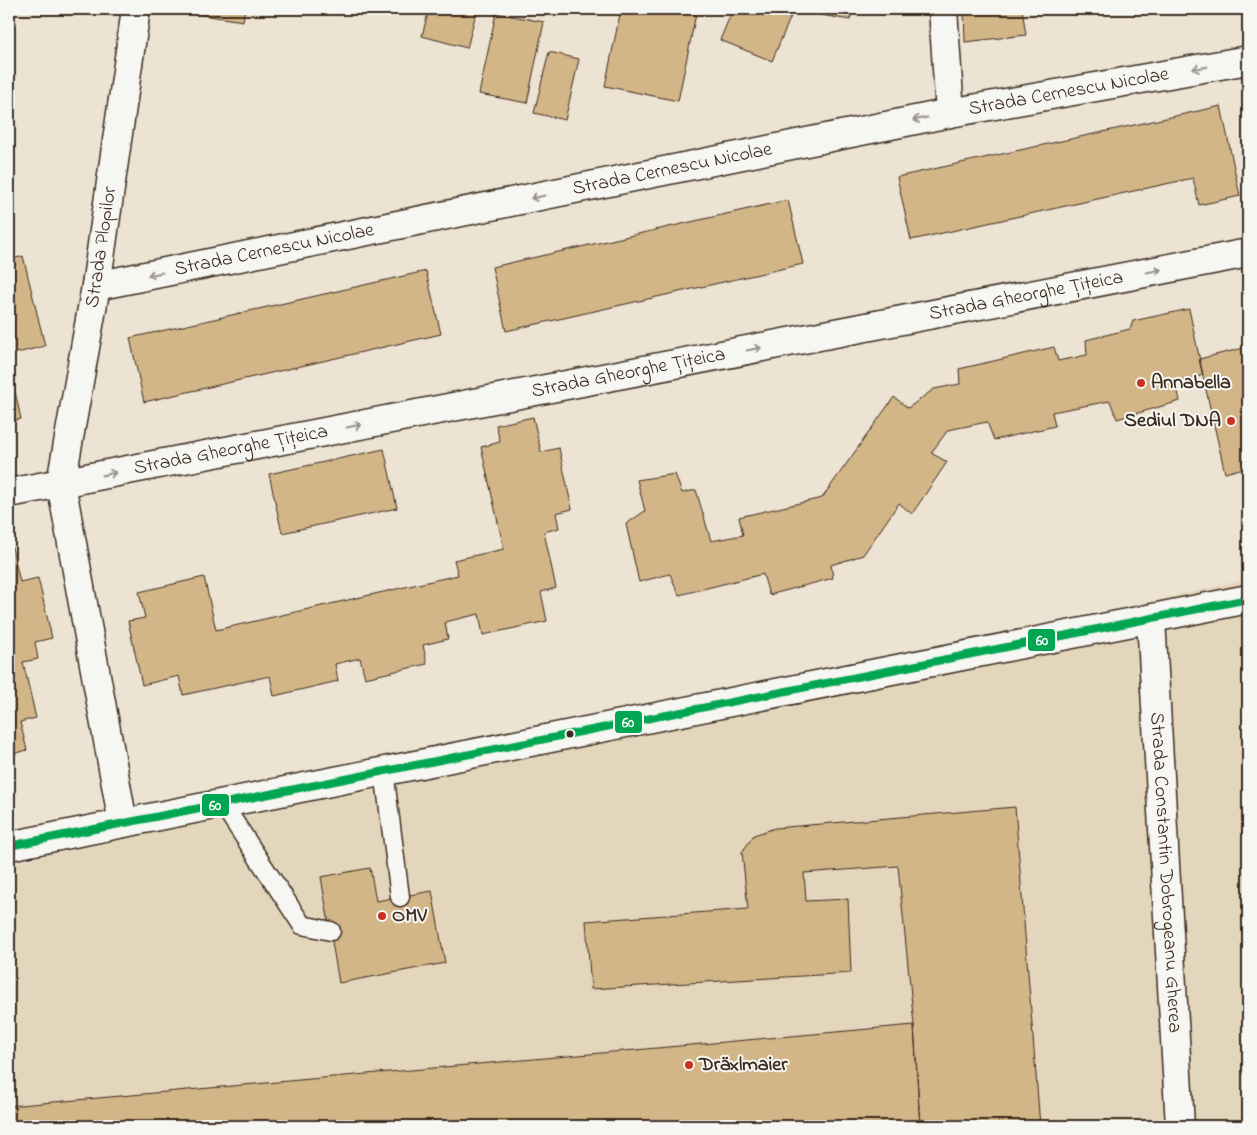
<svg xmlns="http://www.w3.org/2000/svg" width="1257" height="1135" font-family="'Indie Flower',sans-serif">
<rect width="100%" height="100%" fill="#ece3d2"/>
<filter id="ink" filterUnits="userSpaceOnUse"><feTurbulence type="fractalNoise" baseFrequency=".02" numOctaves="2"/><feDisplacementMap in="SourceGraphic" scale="10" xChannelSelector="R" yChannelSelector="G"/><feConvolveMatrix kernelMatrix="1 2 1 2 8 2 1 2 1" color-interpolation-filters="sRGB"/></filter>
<g filter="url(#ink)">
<path fill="#e4d6bc" d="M 1248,579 L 1248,1126 L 9,1126 L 9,864 Z"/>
<path fill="#d3b688" stroke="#3b2a1e" d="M 160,9 L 245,9 L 243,21 Z
M 429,9 L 477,9 L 467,48 L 422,36 Z
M 621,9 L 697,9 L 678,101 L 605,86 Z
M 733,9 L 794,9 L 772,61 L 720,40 Z
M 823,9 L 852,9 L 850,20 L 821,15 Z
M 964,9 L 1022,9 L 1026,35 L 965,42 Z
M 496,13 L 544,22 L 527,103 L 479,94 Z
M 549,52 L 579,59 L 565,120 L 534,113 Z
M 1221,106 L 1240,196 L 1199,205 L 1193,178 L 911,240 L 897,177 Z
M 788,200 L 803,264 L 506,331 L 492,267 Z
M 23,256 L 45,346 L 9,355 L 9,260 Z
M 426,271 L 441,334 L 144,402 L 130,338 Z
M 1189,309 L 1203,375 L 1176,383 L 1180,401 L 1117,419 L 1110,401 L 1052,412 L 1055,426 L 994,440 L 987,422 L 948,430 L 931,453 L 947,462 L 912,514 L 899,503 L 863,555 L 831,565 L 833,578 L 769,595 L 763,574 L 679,595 L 670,574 L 639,582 L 626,524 L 645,511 L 637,480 L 675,474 L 682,493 L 696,490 L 711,541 L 743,535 L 739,517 L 822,498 L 894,397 L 908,408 L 934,389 L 960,384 L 959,369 L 1054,347 L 1058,361 L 1087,355 L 1086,340 L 1130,329 L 1133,321 Z
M 1248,347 L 1248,467 L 1225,473 L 1199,359 Z
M 9,364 L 21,419 L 9,422 Z
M 533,417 L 541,452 L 559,448 L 572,509 L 556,513 L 559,528 L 544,532 L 556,588 L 541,592 L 547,621 L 483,635 L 479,614 L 445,622 L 448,639 L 423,645 L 427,664 L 365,678 L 360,658 L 335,664 L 338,681 L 274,696 L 270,676 L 183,695 L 179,676 L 142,685 L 128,621 L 145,618 L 139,592 L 204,577 L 216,630 L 458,575 L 454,560 L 504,549 L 481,447 L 500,442 L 496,425 Z
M 384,449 L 397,508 L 282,533 L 269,474 Z
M 12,547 L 20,582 L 38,578 L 52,638 L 35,642 L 38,659 L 23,662 L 36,718 L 20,722 L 27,750 L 9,755 L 9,548 Z
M 1015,807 L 1040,1126 L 920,1126 L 914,1025 L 898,866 L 804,873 L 806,901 L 848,899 L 851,973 L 591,989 L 586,921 L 748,909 L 742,852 L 754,835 L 775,828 Z
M 370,868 L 376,901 L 432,891 L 445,963 L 339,983 L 321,877 Z
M 914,1025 L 920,1126 L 9,1126 L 9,1106 Z"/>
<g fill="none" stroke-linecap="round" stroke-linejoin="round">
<g stroke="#3b2a1e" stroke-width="21">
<path id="service" d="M 384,771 L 400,897
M 222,803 L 302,925 L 331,931"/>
</g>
<g stroke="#3b2a1e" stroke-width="31">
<g id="minor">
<path d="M 943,9 L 950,113"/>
<path id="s1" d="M 96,286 L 950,113 L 1248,60"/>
<path id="s2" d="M 9,493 L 1248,253"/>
<path id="s3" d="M 1151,619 L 1180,1126"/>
<path id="s4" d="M 123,823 L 61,483 L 96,286 L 136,9"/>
</g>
</g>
<g stroke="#3b2a1e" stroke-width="31">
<path id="primary" d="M 9,846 L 1248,599"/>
</g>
<use href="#service" stroke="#f6f6f2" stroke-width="18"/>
<use href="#minor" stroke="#f6f6f2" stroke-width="28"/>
<use href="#primary" stroke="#f6f6f2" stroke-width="28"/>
<g stroke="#f6f6f2" stroke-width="11">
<path id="bus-1" d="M 9,846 L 1248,599"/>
</g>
<use href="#bus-1" stroke="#00a651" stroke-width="8"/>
</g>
<defs><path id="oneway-shaft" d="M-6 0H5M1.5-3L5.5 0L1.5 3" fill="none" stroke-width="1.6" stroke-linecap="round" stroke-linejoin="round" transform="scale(1.25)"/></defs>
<g stroke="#989088">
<use href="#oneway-shaft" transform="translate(1200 68) rotate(170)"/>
<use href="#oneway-shaft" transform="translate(920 119) rotate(168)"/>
<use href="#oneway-shaft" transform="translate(538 197) rotate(168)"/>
<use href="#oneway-shaft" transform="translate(1154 271) rotate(-11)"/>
<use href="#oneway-shaft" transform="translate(155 274) rotate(168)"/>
<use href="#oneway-shaft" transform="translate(754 349) rotate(-11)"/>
<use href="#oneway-shaft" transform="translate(354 426) rotate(-11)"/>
<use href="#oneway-shaft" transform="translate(109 474) rotate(-11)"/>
</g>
</g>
<g fill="#c8321e" stroke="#f6f6f2" stroke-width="2">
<circle cx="1141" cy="383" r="5"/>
<circle cx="1231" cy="421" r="5"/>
<circle cx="382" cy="916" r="5"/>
<circle cx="689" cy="1065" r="5"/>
</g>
<circle fill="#3b2a1e" stroke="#f6f6f2" stroke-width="2" cx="570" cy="734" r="4.5"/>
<g text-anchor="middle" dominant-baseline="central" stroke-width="4" stroke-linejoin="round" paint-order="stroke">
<g font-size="20" fill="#3b2a1e" stroke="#f6f6f2">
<text stroke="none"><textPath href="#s1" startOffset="992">Strada Cernescu Nicolae</textPath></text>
<text stroke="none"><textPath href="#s1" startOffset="588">Strada Cernescu Nicolae</textPath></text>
<text stroke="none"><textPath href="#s4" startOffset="585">Strada Plopilor</textPath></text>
<text stroke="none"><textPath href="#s1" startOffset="182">Strada Cernescu Nicolae</textPath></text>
<text stroke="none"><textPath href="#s2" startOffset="1036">Strada Gheorghe Țițeica</textPath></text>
<text stroke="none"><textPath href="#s2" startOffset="631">Strada Gheorghe Țițeica</textPath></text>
<text stroke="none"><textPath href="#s2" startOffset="226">Strada Gheorghe Țițeica</textPath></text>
<text stroke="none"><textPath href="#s3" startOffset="254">Strada Constantin Dobrogeanu Gherea</textPath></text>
</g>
<g font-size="20" font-weight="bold" fill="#3b2a1e" stroke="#f6f6f2" text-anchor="start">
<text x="1151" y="383">Annabella</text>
<text x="1221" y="421" text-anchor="end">Sediul DNA</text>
<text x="392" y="916">OMV</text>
<text x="699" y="1065">Dräxlmaier</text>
</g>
</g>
<g stroke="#f6f6f2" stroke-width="2">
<rect x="1027" y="628" width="29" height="24" rx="5" fill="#00a651"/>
<rect x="614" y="710" width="29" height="24" rx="5" fill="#00a651"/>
<rect x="201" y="793" width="29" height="24" rx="5" fill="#00a651"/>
</g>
<g font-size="14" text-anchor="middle" font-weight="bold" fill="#fff">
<text x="1042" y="645">60</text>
<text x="628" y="727">60</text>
<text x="215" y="810">60</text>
</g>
<rect width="1257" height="1135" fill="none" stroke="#f6f6f2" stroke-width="30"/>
<rect x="15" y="15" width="1227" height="1105" fill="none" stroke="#3b2a1e" stroke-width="2" filter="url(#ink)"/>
</svg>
